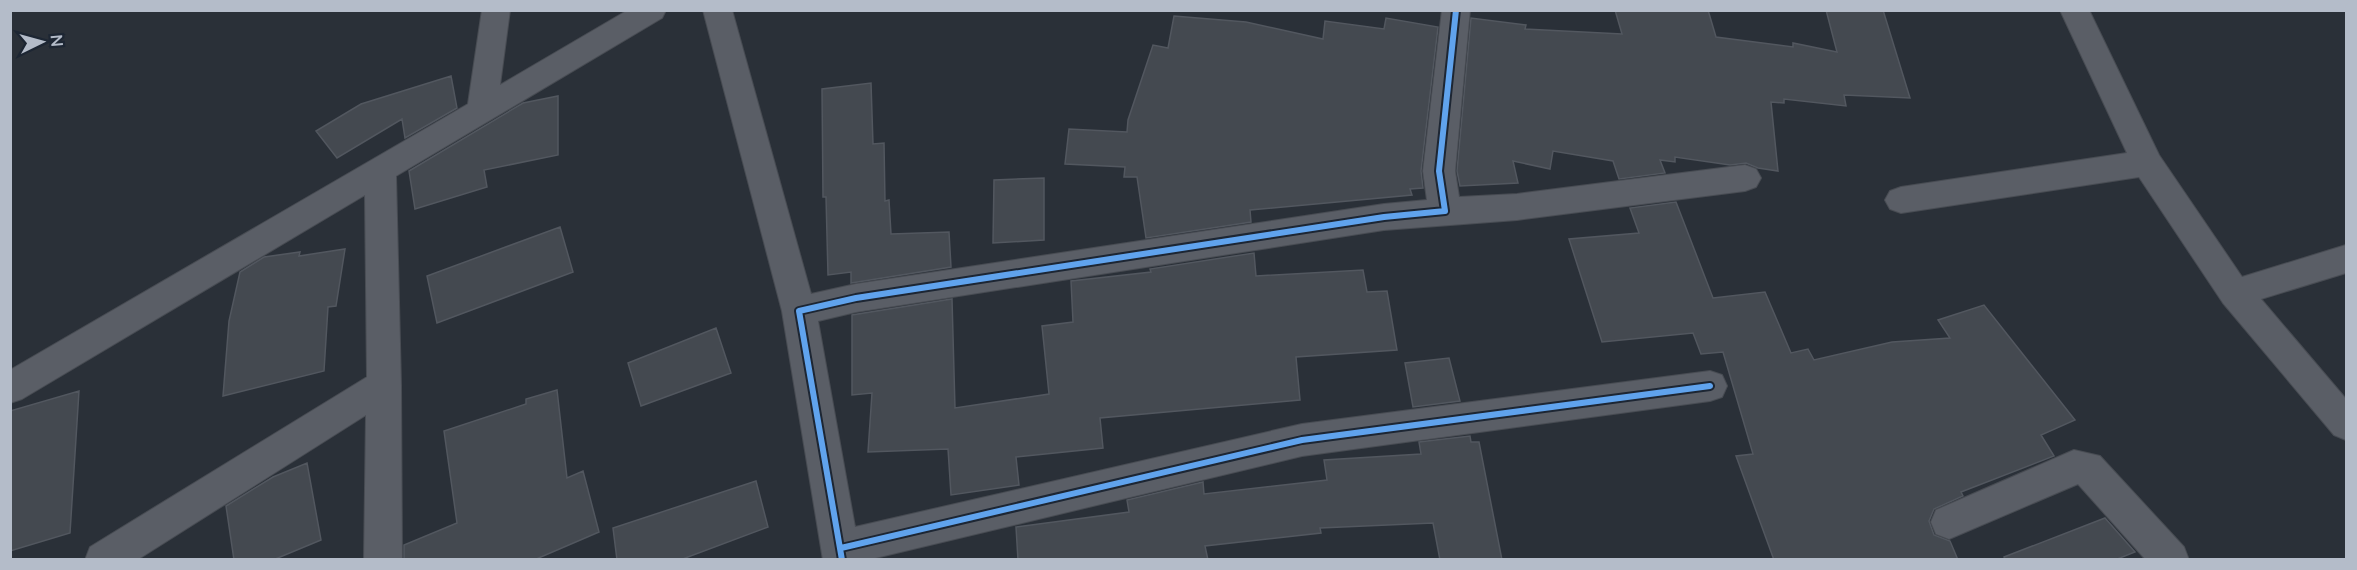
<svg xmlns="http://www.w3.org/2000/svg" width="2357" height="570" font-family="Lato,sans-serif">
<rect width="100%" height="100%" fill="#2a3038"/>
<path fill="#444950" stroke="#52575f" stroke-width="1.5" d="M 1615,10 L 1708,10 L 1716,37 L 1793,47 L 1793,43 L 1837,52 L 1826,10 L 1883,10 L 1910,98 L 1844,95 L 1846,106 L 1784,99 L 1784,103 L 1771,102 L 1778,171 L 1758,168 L 1746,163 L 1730,165 L 1675,157 L 1675,162 L 1660,160 L 1665,173 L 1619,179 L 1613,161 L 1553,151 L 1550,169 L 1513,161 L 1518,183 L 1460,186 L 1457,171 L 1471,18 L 1526,25 L 1525,29 L 1622,34 Z
M 1174,16 L 1246,22 L 1323,39 L 1325,21 L 1384,29 L 1386,18 L 1438,27 L 1421,171 L 1423,188 L 1410,189 L 1412,195 L 1250,210 L 1251,222 L 1146,238 L 1137,177 L 1124,177 L 1125,167 L 1065,164 L 1069,129 L 1127,132 L 1128,120 L 1153,45 L 1168,48 Z
M 451,76 L 457,108 L 405,138 L 402,119 L 337,158 L 316,131 L 361,104 Z
M 871,83 L 873,144 L 884,143 L 885,201 L 889,200 L 891,234 L 949,232 L 951,267 L 851,283 L 851,272 L 828,275 L 826,197 L 823,197 L 822,89 Z
M 558,96 L 558,155 L 484,170 L 487,187 L 415,209 L 409,171 L 523,103 Z
M 1044,178 L 1044,240 L 993,243 L 994,180 Z
M 1676,202 L 1713,298 L 1765,292 L 1791,353 L 1808,349 L 1814,360 L 1892,342 L 1950,338 L 1938,320 L 1984,305 L 2075,420 L 2041,435 L 2054,456 L 1961,492 L 1963,496 L 1934,509 L 1929,521 L 1934,535 L 1950,541 L 1958,560 L 1774,560 L 1736,456 L 1753,454 L 1723,352 L 1701,354 L 1693,333 L 1602,342 L 1569,239 L 1639,233 L 1630,208 Z
M 560,227 L 573,272 L 437,323 L 427,276 Z
M 345,249 L 336,306 L 328,307 L 324,371 L 223,396 L 229,321 L 240,272 L 264,257 L 300,252 L 299,256 Z
M 1254,253 L 1256,276 L 1363,270 L 1367,292 L 1387,291 L 1397,350 L 1296,357 L 1300,400 L 1100,418 L 1103,448 L 1016,457 L 1019,485 L 951,495 L 948,449 L 868,452 L 872,393 L 852,395 L 852,315 L 952,299 L 955,408 L 1049,394 L 1042,326 L 1073,322 L 1071,281 L 1151,272 L 1150,269 Z
M 716,328 L 731,373 L 641,406 L 628,363 Z
M 1449,358 L 1460,401 L 1413,407 L 1405,363 Z
M 557,390 L 567,478 L 583,471 L 599,532 L 534,560 L 404,560 L 404,545 L 457,523 L 444,431 L 526,404 L 526,399 Z
M 79,391 L 70,533 L 10,551 L 10,411 Z
M 1470,436 L 1471,442 L 1479,442 L 1502,560 L 1440,560 L 1433,523 L 1320,528 L 1321,533 L 1205,546 L 1208,560 L 1018,560 L 1016,527 L 1129,512 L 1127,500 L 1203,482 L 1204,494 L 1327,480 L 1324,460 L 1421,454 L 1419,442 Z
M 307,463 L 321,540 L 273,560 L 234,560 L 226,506 L 273,477 Z
M 756,481 L 768,527 L 680,560 L 617,560 L 613,528 Z
M 2105,518 L 2135,552 L 2115,560 L 2005,560 L 2004,557 Z"/>
<g fill="none" stroke-linecap="round" stroke-linejoin="round">
<g stroke="#484c53" stroke-width="2">
<path id="minor" d="M 482,10 L 510,10 L 500,85 L 628,10 L 666,10 L 662,18 L 396,176 L 401,385 L 402,560 L 364,560 L 366,415 L 137,560 L 85,560 L 90,547 L 367,377 L 365,195 L 22,399 L 10,403 L 10,370 L 468,104 Z
M 703,10 L 732,10 L 811,294 L 856,284 L 1384,204 L 1427,200 L 1423,171 L 1442,10 L 1470,10 L 1455,171 L 1459,197 L 1517,194 L 1745,165 L 1756,169 L 1761,178 L 1756,187 L 1745,191 L 1517,220 L 1384,230 L 856,312 L 818,321 L 855,527 L 1302,424 L 1710,371 L 1722,375 L 1727,386 L 1722,397 L 1710,401 L 1302,456 L 867,560 L 823,560 L 782,311 Z
M 2060,10 L 2089,10 L 2159,155 L 2242,277 L 2346,245 L 2346,273 L 2261,299 L 2346,399 L 2346,440 L 2334,435 L 2223,303 L 2139,177 L 1901,213 L 1890,209 L 1885,200 L 1890,191 L 1901,187 L 2127,153 Z
M 2074,450 L 2100,456 L 2184,547 L 2189,560 L 2146,560 L 2078,484 L 1949,539 L 1936,534 L 1931,522 L 1936,510 Z"/>
</g>
<use href="#minor" fill="#5a5e66" fill-rule="evenodd"/>
<g stroke="#1d2633" stroke-width="10">
<path id="cycleway" d="M 841,548 L 1302,440 L 1710,386
M 842,560 L 799,311 L 856,298 L 1384,217 L 1445,211 L 1439,171 L 1456,10"/>
</g>
<use href="#cycleway" stroke="#60a3ed" stroke-width="6"/>
</g>
<rect width="2357" height="570" fill="none" stroke="#b4bcc9" stroke-width="24"/>
<g transform="translate(42 42) rotate(85)" stroke="#1d2633" stroke-width="4.5" paint-order="stroke">
<path d="M0-4.5L10 22L0 15L-10 22Z" fill="#b4bcc9"/>
<text y="-9" font-size="16" font-weight="bold" text-anchor="middle" fill="#b4bcc9">N</text>
</g>
</svg>
